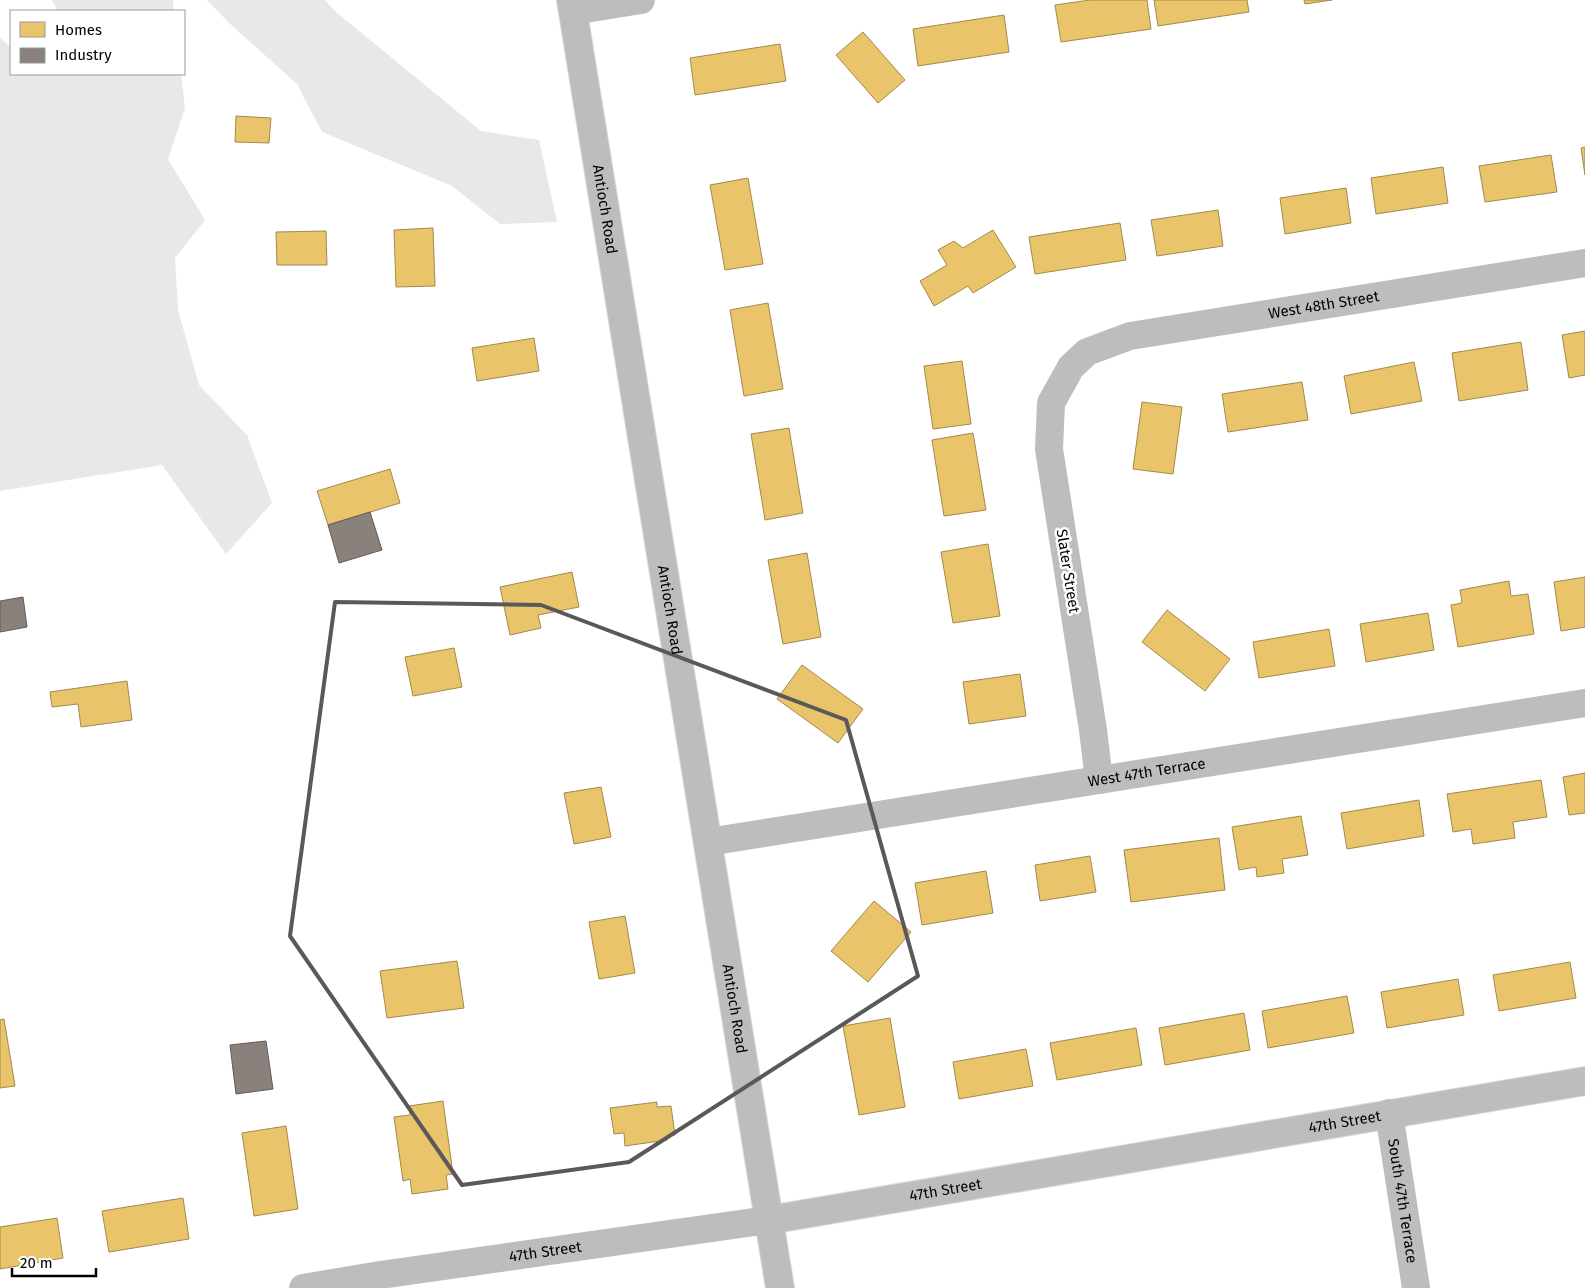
<svg xmlns="http://www.w3.org/2000/svg" width="1585" height="1288" font-family="'Fira Sans',sans-serif">
<rect width="100%" height="100%" fill="#fff"/>
<path fill="#e8e8e8" d="M 52,0 L 173,0 L 174,11 L 58,11 Z
M 207,0 L 325,0 L 336,12 L 481,131 L 539,140 L 557,222 L 500,224 L 452,186 L 322,132 L 297,84 L 229,23 Z
M 0,37 L 11,48 L 11,74 L 181,74 L 185,108 L 168,159 L 205,220 L 175,258 L 178,310 L 199,385 L 247,435 L 272,503 L 226,554 L 162,465 L 0,491 Z"/>
<path fill="#e9c46a" stroke="#a3894a" d="M 1090,0 L 1147,0 L 1151,29 L 1061,42 L 1055,5 Z
M 1154,0 L 1247,0 L 1249,12 L 1158,26 Z
M 1304,0 L 1332,0 L 1305,4 Z
M 1004,15 L 1009,52 L 918,66 L 913,29 Z
M 863,32 L 905,80 L 878,103 L 836,55 Z
M 780,44 L 786,81 L 695,95 L 690,58 Z
M 236,116 L 271,118 L 269,143 L 235,142 Z
M 1585,147 L 1585,175 L 1581,148 Z
M 1551,155 L 1557,192 L 1485,202 L 1479,166 Z
M 1443,167 L 1448,203 L 1376,214 L 1371,178 Z
M 748,178 L 763,264 L 725,270 L 710,185 Z
M 1346,188 L 1351,223 L 1285,234 L 1280,198 Z
M 1218,210 L 1223,246 L 1157,256 L 1151,220 Z
M 1120,223 L 1126,260 L 1035,274 L 1029,237 Z
M 433,228 L 435,286 L 396,287 L 394,230 Z
M 993,230 L 1016,267 L 973,293 L 968,286 L 934,306 L 920,281 L 947,265 L 938,250 L 954,241 L 963,248 Z
M 326,231 L 327,265 L 277,265 L 276,232 Z
M 768,303 L 783,389 L 744,396 L 730,310 Z
M 1585,331 L 1585,375 L 1569,378 L 1562,335 Z
M 534,338 L 539,371 L 477,381 L 472,348 Z
M 1521,342 L 1528,390 L 1459,401 L 1452,353 Z
M 962,361 L 971,424 L 933,429 L 924,366 Z
M 1414,362 L 1422,401 L 1351,414 L 1344,376 Z
M 1302,382 L 1308,420 L 1228,432 L 1222,394 Z
M 1142,402 L 1182,407 L 1173,474 L 1133,469 Z
M 789,428 L 803,513 L 765,520 L 751,434 Z
M 973,433 L 986,510 L 944,516 L 932,440 Z
M 390,469 L 400,503 L 328,525 L 317,491 Z
M 988,544 L 1000,616 L 953,623 L 941,552 Z
M 807,553 L 821,637 L 783,644 L 768,560 Z
M 572,572 L 579,607 L 538,615 L 541,628 L 510,635 L 500,587 Z
M 1585,577 L 1585,627 L 1561,631 L 1554,582 Z
M 1509,581 L 1511,596 L 1528,594 L 1534,634 L 1458,647 L 1451,605 L 1462,603 L 1460,590 Z
M 1167,610 L 1230,659 L 1205,691 L 1142,642 Z
M 1428,613 L 1434,650 L 1366,662 L 1360,624 Z
M 1329,629 L 1335,666 L 1259,678 L 1253,642 Z
M 454,648 L 462,687 L 413,696 L 405,657 Z
M 802,665 L 863,709 L 838,743 L 777,699 Z
M 1020,674 L 1026,716 L 969,724 L 963,682 Z
M 127,681 L 132,720 L 81,727 L 78,704 L 52,707 L 50,692 Z
M 1585,773 L 1585,813 L 1569,815 L 1563,777 Z
M 1541,780 L 1547,817 L 1513,822 L 1515,838 L 1473,844 L 1471,829 L 1453,832 L 1447,794 Z
M 601,787 L 611,837 L 574,844 L 564,793 Z
M 1419,800 L 1424,836 L 1347,849 L 1341,813 Z
M 1301,816 L 1308,855 L 1282,859 L 1284,873 L 1257,877 L 1256,867 L 1239,870 L 1232,827 Z
M 1219,838 L 1225,890 L 1131,902 L 1124,850 Z
M 1090,856 L 1096,892 L 1040,901 L 1035,865 Z
M 986,871 L 993,913 L 922,925 L 915,883 Z
M 874,901 L 911,932 L 868,982 L 831,951 Z
M 625,916 L 635,973 L 599,979 L 589,922 Z
M 457,961 L 464,1008 L 387,1018 L 380,971 Z
M 1570,962 L 1576,998 L 1499,1011 L 1493,975 Z
M 1458,979 L 1464,1015 L 1387,1028 L 1381,992 Z
M 1347,996 L 1354,1033 L 1268,1048 L 1262,1011 Z
M 1244,1013 L 1250,1050 L 1165,1065 L 1159,1028 Z
M 890,1018 L 905,1107 L 859,1115 L 843,1026 Z
M 4,1019 L 15,1086 L 0,1088 L 0,1020 Z
M 1136,1028 L 1142,1065 L 1057,1080 L 1050,1043 Z
M 1026,1049 L 1033,1086 L 959,1099 L 953,1062 Z
M 443,1101 L 453,1174 L 446,1175 L 448,1189 L 412,1194 L 410,1179 L 403,1181 L 394,1117 L 410,1115 L 409,1106 Z
M 657,1102 L 657,1107 L 671,1106 L 675,1135 L 666,1136 L 667,1140 L 625,1146 L 624,1133 L 614,1134 L 610,1108 Z
M 286,1126 L 298,1209 L 254,1216 L 242,1133 Z
M 183,1198 L 189,1239 L 109,1252 L 102,1211 Z
M 57,1218 L 63,1258 L 0,1269 L 0,1227 Z"/>
<path fill="#8a817c" stroke="#615a57" d="M 370,512 L 382,550 L 339,563 L 328,525 Z
M 23,597 L 27,627 L 0,632 L 0,601 Z
M 266,1041 L 273,1089 L 236,1094 L 230,1045 Z"/>
<g fill="none" stroke-linecap="round" stroke-linejoin="round">
<g stroke="#dbdbdb" stroke-width="30">
<g id="major">
<path id="s5" d="M 571,0 L 780,1288"/>
<path id="s6" d="M 769,1220 L 1585,1081"/>
</g>
</g>
<g stroke="#bdbdbd" stroke-width="28">
<path d="M 573,11 L 641,0"/>
<path id="s1" d="M 1099,780 L 1093,730 L 1049,449 L 1051,403 L 1071,367 L 1087,352 L 1130,336 L 1585,263"/>
<path id="s2" d="M 708,842 L 1585,703"/>
<path id="s3" d="M 1389,1113 L 1416,1288"/>
<path id="s4" d="M 303,1288 L 380,1275 L 769,1220"/>
</g>
<use href="#major" stroke="#bdbdbd" stroke-width="28"/>
</g>
<path fill="none" stroke="#595959" stroke-width="4" stroke-linejoin="round" d="M 335,602 L 541,605 L 846,720 L 918,976 L 629,1162 L 462,1185 L 290,936 Z"/>
<g text-anchor="middle" dominant-baseline="central" stroke-width="5" stroke-linejoin="round" paint-order="stroke">
<g font-size="15" fill="#000" stroke="#fff">
<text stroke="none"><textPath href="#s5" startOffset="212">Antioch Road</textPath></text>
<text stroke="none"><textPath href="#s1" startOffset="686">West 48th Street</textPath></text>
<text transform="translate(1068 571) rotate(81)">Slater Street</text>
<text stroke="none"><textPath href="#s5" startOffset="618">Antioch Road</textPath></text>
<text stroke="none"><textPath href="#s2" startOffset="444">West 47th Terrace</textPath></text>
<text stroke="none"><textPath href="#s5" startOffset="1022">Antioch Road</textPath></text>
<text stroke="none"><textPath href="#s6" startOffset="584">47th Street</textPath></text>
<text stroke="none"><textPath href="#s6" startOffset="179">47th Street</textPath></text>
<text stroke="none"><textPath href="#s3" startOffset="89">South 47th Terrace</textPath></text>
<text stroke="none"><textPath href="#s4" startOffset="245">47th Street</textPath></text>
</g>
</g>
<rect x="10" y="10" width="175" height="65" fill="#ffffff" stroke="#999999"/>
<rect x="20" y="22" width="25" height="15" fill="#e9c46a" stroke="#999999"/>
<text x="55" y="35" font-size="15" fill="#000000">Homes</text>
<rect x="20" y="48" width="25" height="15" fill="#8a817c" stroke="#999999"/>
<text x="55" y="60" font-size="15" fill="#000000">Industry</text>
<path d="M12 1268v8h84v-8" fill="none" stroke="#000000" stroke-width="2.5"/>
<text x="20" y="1268" font-size="15" fill="#000000" stroke="#ffffff" stroke-width="4" paint-order="stroke">20 m</text>
</svg>
